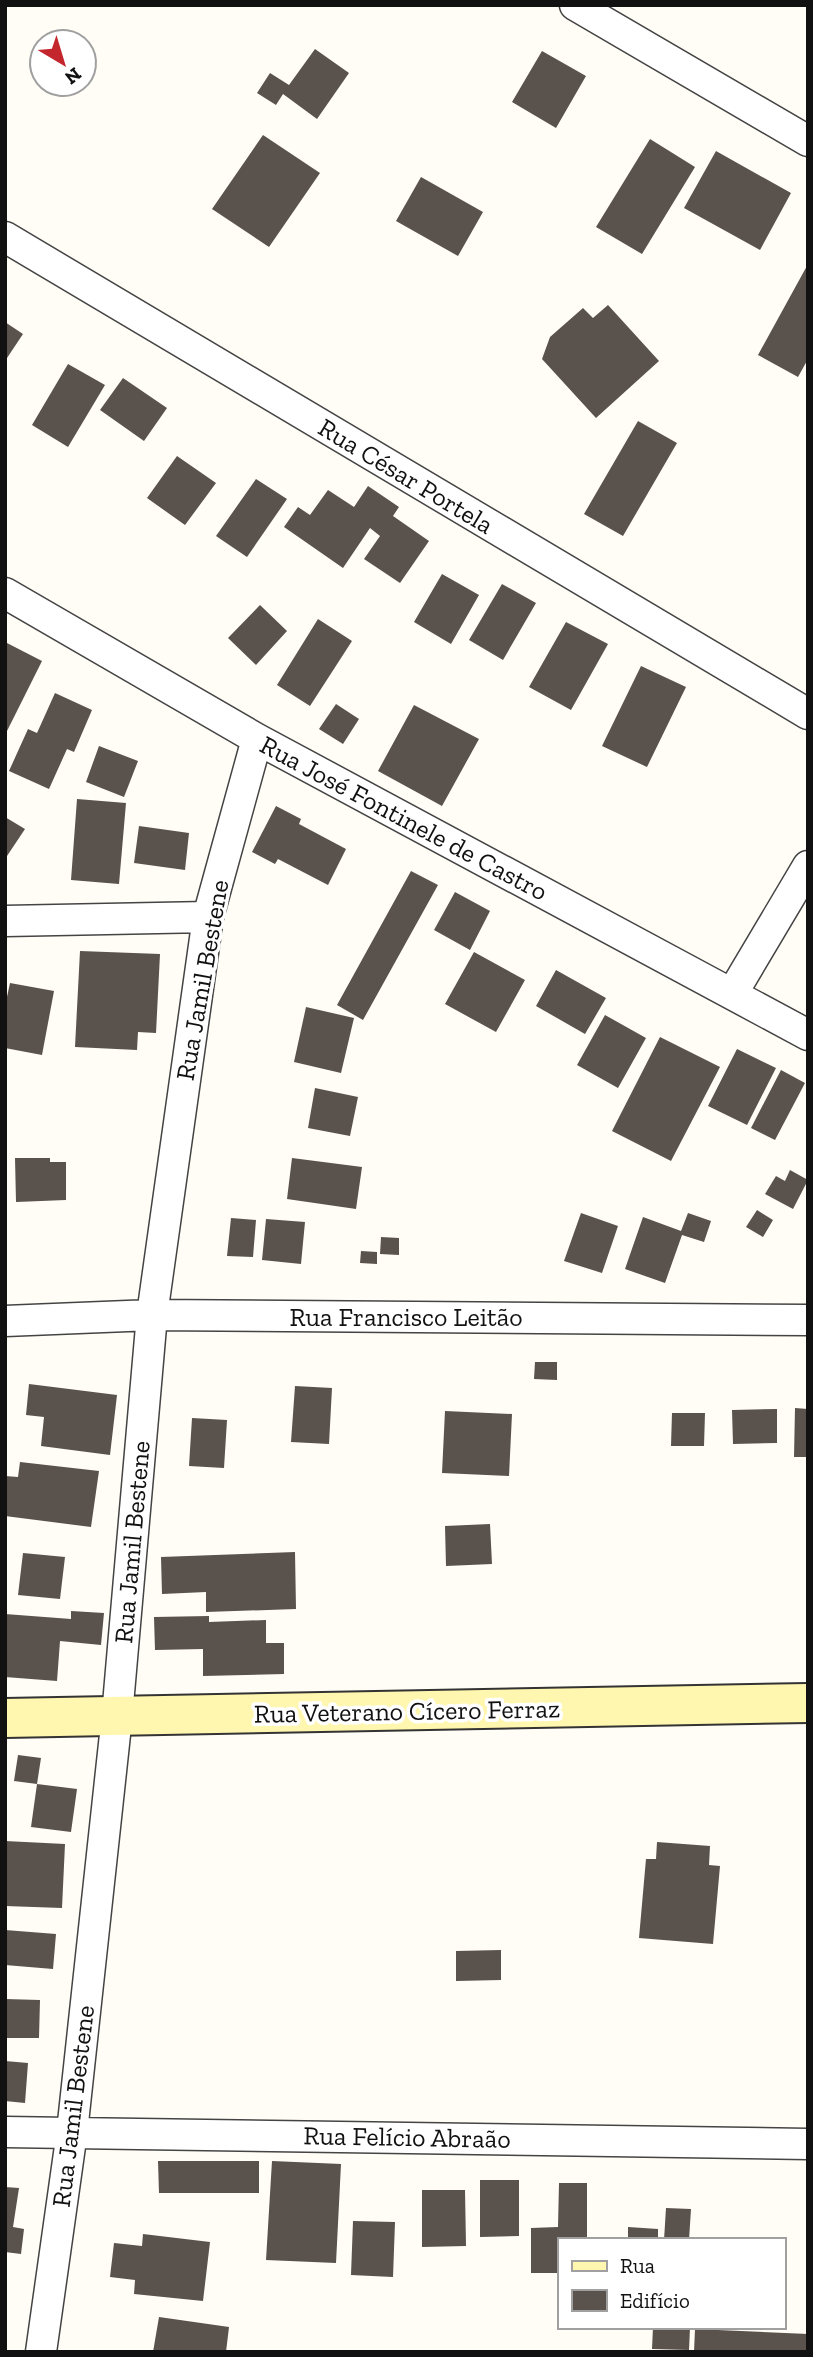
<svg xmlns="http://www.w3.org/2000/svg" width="813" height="2357" font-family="'Zilla Slab',serif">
<rect width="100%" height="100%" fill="#fffdf5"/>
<path fill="#5a524d" d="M 315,49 L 349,73 L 317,119 L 283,94 L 276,105 L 257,93 L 270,73 L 289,85 Z
M 542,51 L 586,76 L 556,128 L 512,102 Z
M 263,135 L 320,173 L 269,247 L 212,209 Z
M 650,139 L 695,167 L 642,254 L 596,227 Z
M 716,151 L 791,193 L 760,250 L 684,208 Z
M 421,177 L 483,212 L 458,256 L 396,221 Z
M 808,264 L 808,359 L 798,377 L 758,355 Z
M 608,305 L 659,361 L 596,418 L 542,359 L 550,337 L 583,308 L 593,318 Z
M 5,322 L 23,334 L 5,361 Z
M 68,364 L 105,385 L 68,447 L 32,425 Z
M 123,378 L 167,408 L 144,441 L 100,410 Z
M 638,421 L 677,443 L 623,536 L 584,514 Z
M 177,456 L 216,483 L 185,525 L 147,498 Z
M 256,479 L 287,499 L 247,557 L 216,536 Z
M 368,486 L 399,507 L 393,516 L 429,541 L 400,583 L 364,559 L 380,536 L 370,528 L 343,568 L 284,527 L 298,507 L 310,515 L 328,490 L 354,507 Z
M 442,574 L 479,595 L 451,644 L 414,622 Z
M 502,584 L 536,603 L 503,660 L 469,640 Z
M 260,605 L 287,631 L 256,665 L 228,638 Z
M 318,619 L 352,641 L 310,706 L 277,685 Z
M 566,622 L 608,644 L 571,710 L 529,687 Z
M 5,642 L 42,661 L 5,735 Z
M 641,666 L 686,687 L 647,767 L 602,746 Z
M 55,693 L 92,710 L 74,752 L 67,749 L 49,789 L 9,771 L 28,729 L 37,733 Z
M 336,704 L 359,719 L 343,744 L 319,729 Z
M 414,705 L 479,739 L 442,806 L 378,771 Z
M 99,746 L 138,761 L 124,797 L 86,782 Z
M 77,799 L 126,803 L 119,884 L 71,880 Z
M 276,806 L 301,819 L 299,824 L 346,849 L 328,885 L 278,859 L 275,864 L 252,852 Z
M 5,817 L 25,829 L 5,859 Z
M 139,826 L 189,833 L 185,870 L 134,863 Z
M 411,871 L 438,885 L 363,1020 L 337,1005 Z
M 455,892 L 490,911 L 470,950 L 434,930 Z
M 80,951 L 160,954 L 156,1033 L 138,1032 L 137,1050 L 75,1047 Z
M 474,952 L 525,980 L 496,1032 L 445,1004 Z
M 556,970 L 606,998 L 585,1034 L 536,1006 Z
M 10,983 L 54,991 L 42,1055 L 5,1048 L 5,1006 Z
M 306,1007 L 354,1018 L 341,1073 L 294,1062 Z
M 605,1015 L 646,1038 L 618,1088 L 577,1065 Z
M 660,1037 L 720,1067 L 671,1161 L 612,1131 Z
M 737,1049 L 776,1068 L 747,1125 L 708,1106 Z
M 781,1070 L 805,1083 L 775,1140 L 751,1128 Z
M 315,1088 L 358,1097 L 350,1136 L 308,1128 Z
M 15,1158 L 50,1158 L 50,1162 L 66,1162 L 66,1200 L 16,1202 Z
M 292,1158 L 362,1167 L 356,1209 L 287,1199 Z
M 790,1170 L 808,1180 L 793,1209 L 765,1194 L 776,1176 L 785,1181 Z
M 757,1210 L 773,1220 L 763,1237 L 746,1227 Z
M 581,1213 L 618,1226 L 602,1273 L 564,1261 Z
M 688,1213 L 711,1221 L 704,1242 L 682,1235 L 665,1283 L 625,1269 L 643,1217 L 681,1231 Z
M 231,1218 L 256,1220 L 253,1257 L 227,1256 Z
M 266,1219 L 305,1222 L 301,1264 L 262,1260 Z
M 381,1237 L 399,1238 L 399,1255 L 380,1254 Z
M 361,1251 L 377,1252 L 377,1264 L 360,1263 Z
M 535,1362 L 557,1362 L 557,1380 L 534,1379 Z
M 29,1384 L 117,1395 L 110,1455 L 41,1446 L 44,1417 L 26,1415 Z
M 295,1386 L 332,1388 L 329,1444 L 291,1442 Z
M 795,1408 L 808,1409 L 808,1457 L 794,1457 Z
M 777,1409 L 777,1443 L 733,1444 L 732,1410 Z
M 445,1411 L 512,1414 L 509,1476 L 442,1473 Z
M 672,1413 L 705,1413 L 704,1446 L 671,1446 Z
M 192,1418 L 227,1420 L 224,1468 L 189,1466 Z
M 20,1462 L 99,1471 L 91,1527 L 5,1516 L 5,1476 L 18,1477 Z
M 490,1524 L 492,1564 L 446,1566 L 445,1526 Z
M 295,1552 L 296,1609 L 206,1612 L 206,1592 L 162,1594 L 161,1557 Z
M 23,1553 L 65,1557 L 60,1599 L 18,1595 Z
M 71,1611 L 104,1613 L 101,1645 L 60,1641 L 57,1681 L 5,1677 L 5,1614 L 71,1619 Z
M 209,1616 L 209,1622 L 266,1620 L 266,1643 L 284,1643 L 284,1674 L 203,1676 L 203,1649 L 155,1650 L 154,1617 Z
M 18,1755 L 41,1758 L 37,1784 L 14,1781 Z
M 37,1784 L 77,1789 L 71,1832 L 31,1827 Z
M 5,1841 L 65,1844 L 62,1908 L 5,1906 Z
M 657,1842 L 710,1846 L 709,1865 L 720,1866 L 713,1944 L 639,1938 L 646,1859 L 656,1859 Z
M 5,1930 L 56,1934 L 53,1969 L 5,1965 Z
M 501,1950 L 501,1980 L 456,1981 L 456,1951 Z
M 5,1999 L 40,2000 L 39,2038 L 5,2038 Z
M 5,2061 L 28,2063 L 25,2103 L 5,2101 Z
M 158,2161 L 259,2161 L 259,2193 L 159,2193 Z
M 272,2161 L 341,2164 L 336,2263 L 266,2260 Z
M 480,2180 L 519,2180 L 519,2236 L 480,2237 Z
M 559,2183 L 587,2183 L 587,2240 L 559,2240 L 559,2273 L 531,2273 L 531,2228 L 558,2227 Z
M 5,2187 L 19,2188 L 13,2227 L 24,2229 L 21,2254 L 5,2252 Z
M 422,2190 L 465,2190 L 466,2246 L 422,2247 Z
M 666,2208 L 691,2209 L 689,2240 L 664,2240 Z
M 353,2221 L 395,2222 L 393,2277 L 351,2275 Z
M 628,2227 L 658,2229 L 658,2240 L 628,2240 Z
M 143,2234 L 210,2242 L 203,2301 L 134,2294 L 135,2280 L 110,2277 L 114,2243 L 142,2246 Z
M 159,2317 L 229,2327 L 226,2352 L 153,2352 Z
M 653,2327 L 690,2328 L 689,2350 L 652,2349 Z
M 695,2329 L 808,2334 L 808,2352 L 694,2352 Z"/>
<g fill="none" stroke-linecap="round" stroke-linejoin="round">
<g stroke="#444" stroke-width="33">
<path id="street" d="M 575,5 L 808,141
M 5,237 L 808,714
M 5,593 L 257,739 L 808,1035
M 5,921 L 208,917
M 732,994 L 808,866
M 5,1321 L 152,1315 L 808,1320
M 5,2132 L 808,2144
M 41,2352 L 72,2132 L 117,1716 L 152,1315 L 208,917 L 257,739"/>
</g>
<g stroke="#333" stroke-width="42">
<path id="secondary" d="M 5,1718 L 808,1703"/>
</g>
<use href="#street" stroke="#fff" stroke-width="30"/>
<use href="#secondary" stroke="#fff6b0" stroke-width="38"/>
</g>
<g text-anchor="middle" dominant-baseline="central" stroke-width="7" stroke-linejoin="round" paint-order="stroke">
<g font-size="26" fill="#111" stroke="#fff">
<text transform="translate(406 476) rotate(31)">Rua César Portela</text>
<text transform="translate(404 818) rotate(28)">Rua José Fontinele de Castro</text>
<text transform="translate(202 980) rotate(-80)">Rua Jamil Bestene</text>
<text x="406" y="1317">Rua Francisco Leitão</text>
<text transform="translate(132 1542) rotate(-85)">Rua Jamil Bestene</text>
<text transform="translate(407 1711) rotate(-1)">Rua Veterano Cícero Ferraz</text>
<text transform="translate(73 2106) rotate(-83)">Rua Jamil Bestene</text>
<text transform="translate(407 2137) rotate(1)">Rua Felício Abraão</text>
</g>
</g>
<rect width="813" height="2357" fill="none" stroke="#111111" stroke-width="14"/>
<rect x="558" y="2238" width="228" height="91" fill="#ffffff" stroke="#a0a0a0" stroke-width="2"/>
<rect x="572" y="2261" width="35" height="10" fill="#fff6b0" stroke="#a0a0a0" stroke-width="2"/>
<text x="620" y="2273" font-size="21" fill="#111111">Rua</text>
<rect x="572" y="2290" width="35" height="21" fill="#5a524d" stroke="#a0a0a0" stroke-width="2"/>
<text x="620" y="2308" font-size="21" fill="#111111">Edifício</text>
<g transform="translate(63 63) rotate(142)"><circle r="33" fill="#ffffff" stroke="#a0a0a0" stroke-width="2"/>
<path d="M0-5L12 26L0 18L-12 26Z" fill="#c4262e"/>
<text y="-10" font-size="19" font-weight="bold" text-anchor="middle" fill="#111111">N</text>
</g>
</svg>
